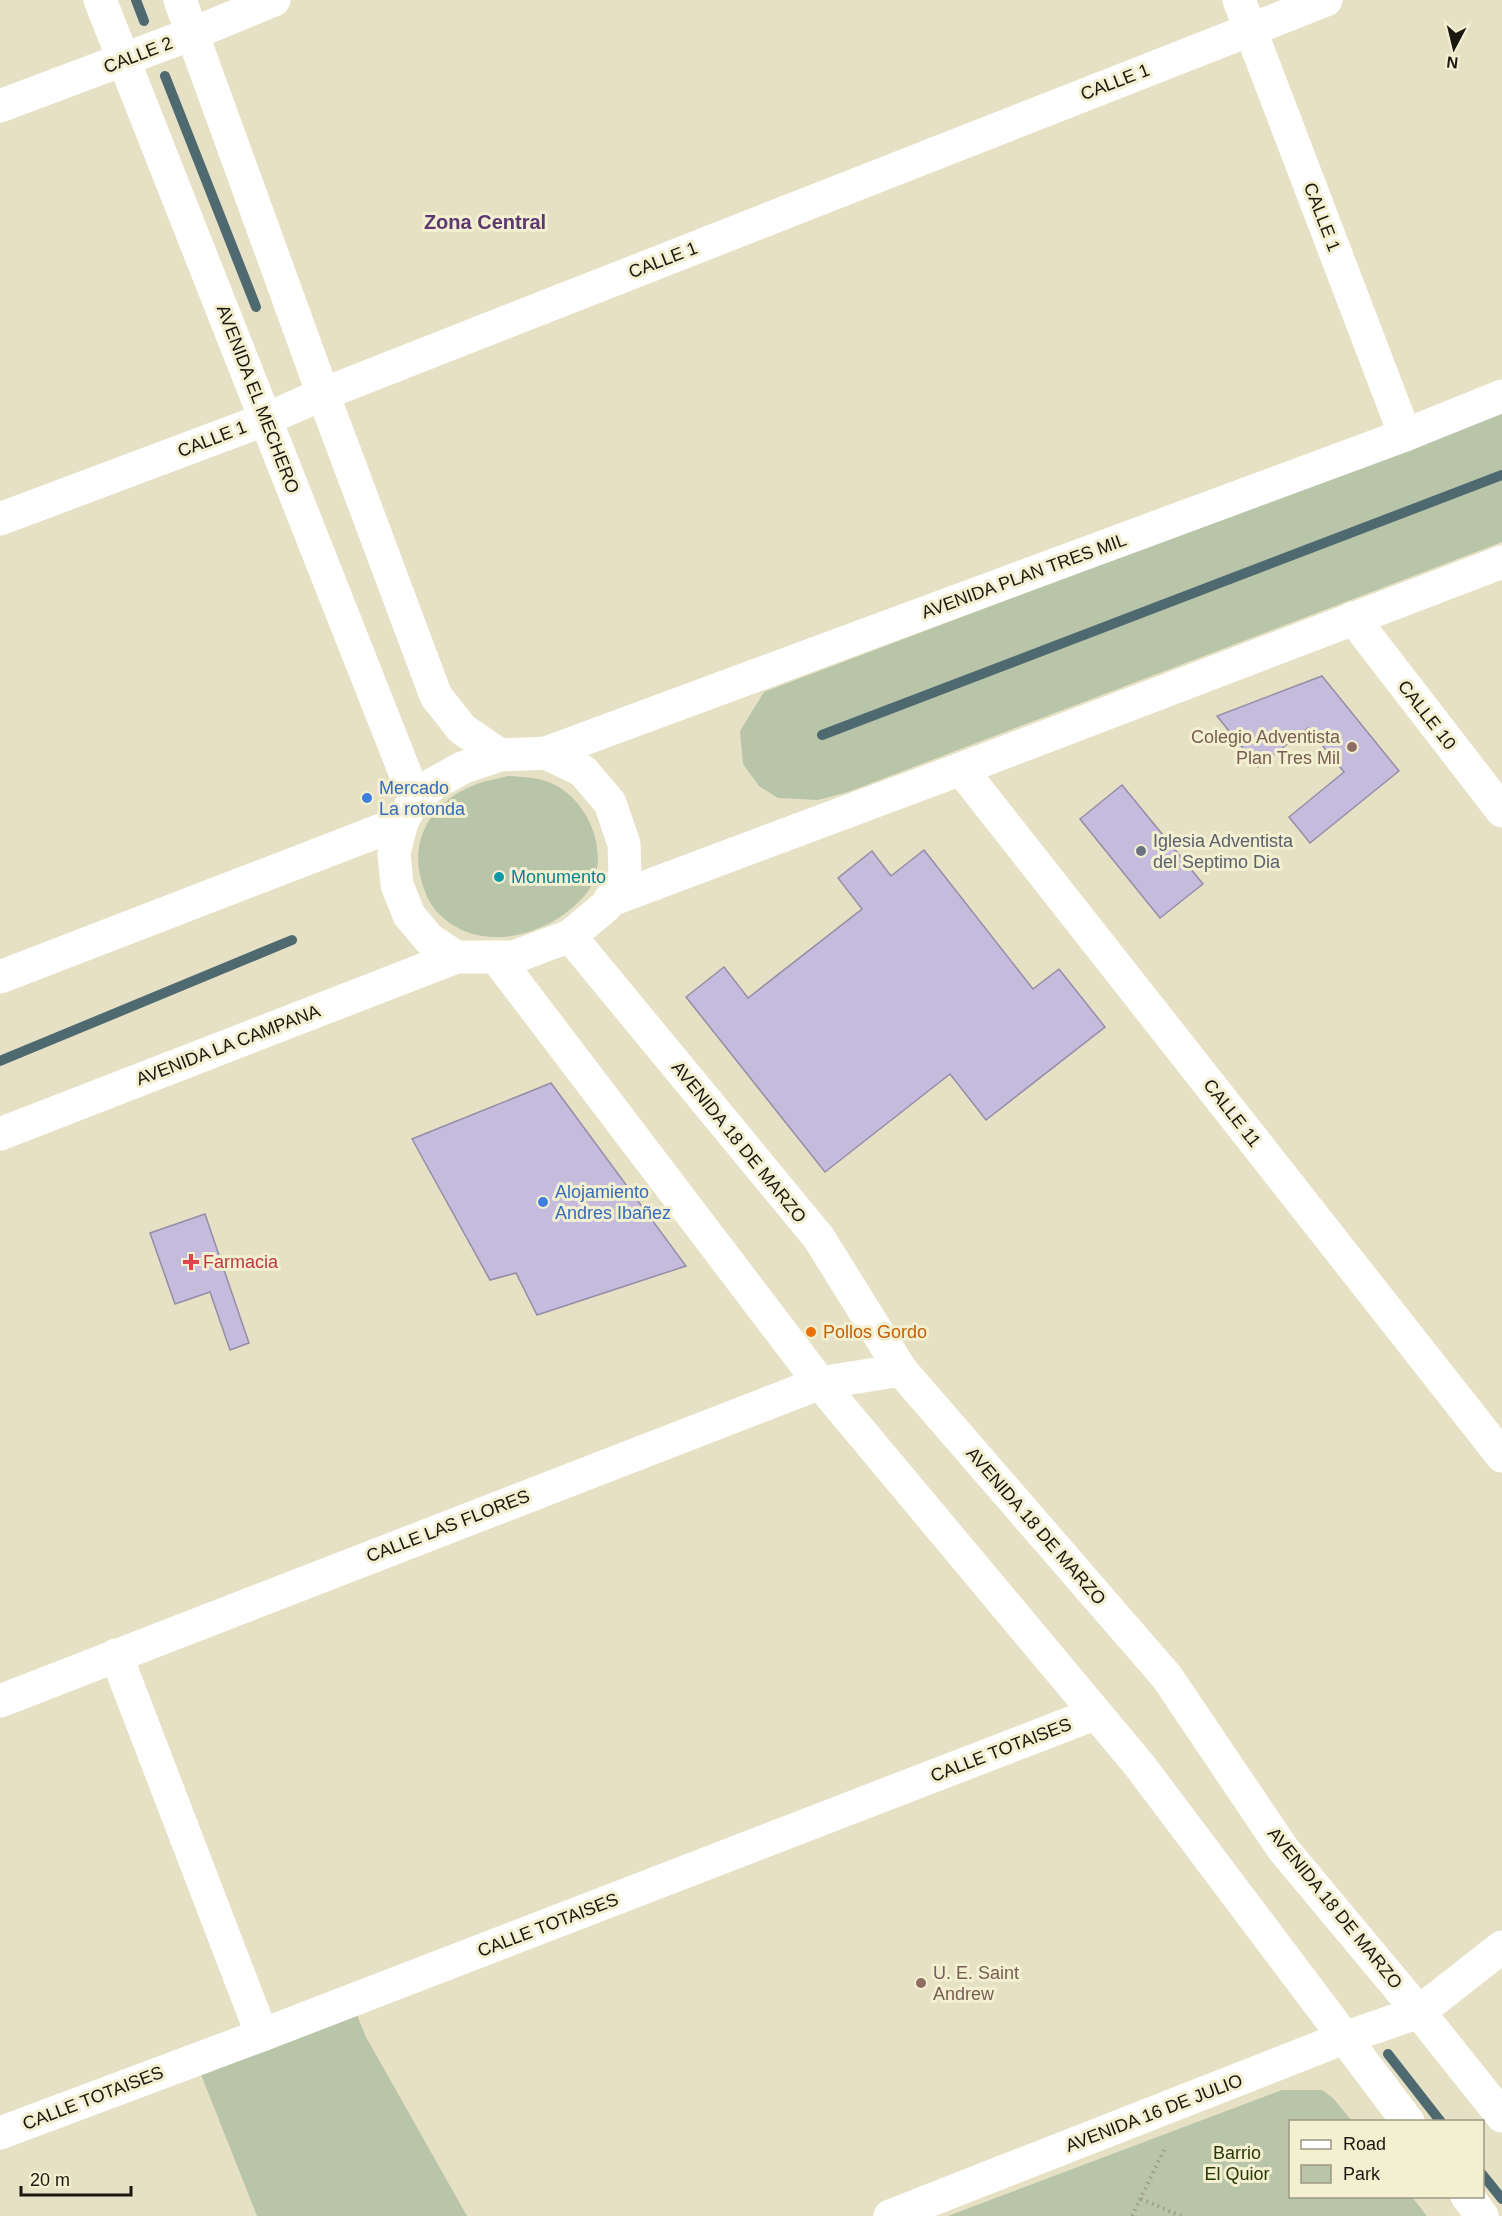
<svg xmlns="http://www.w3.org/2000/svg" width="1502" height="2216" font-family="Helvetica,sans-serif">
<rect width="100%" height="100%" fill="#e6e1c4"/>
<path fill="#b9c5a9" d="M 1502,412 L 1502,542 L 848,792 L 818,800 L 778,798 L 759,786 L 743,764 L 740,731 L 764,692 Z
M 508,776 C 523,777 539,777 553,784 C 586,799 607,846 594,880 C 591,890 580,901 572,908 C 535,939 477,951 440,915 C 428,904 422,886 419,870 C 413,829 440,797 477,784 C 487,780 498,779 508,776 Z
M 357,2015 L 366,2037 L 467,2216 L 257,2216 L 200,2072 Z
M 1282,2090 L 1322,2090 L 1333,2098 L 1352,2121 L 1290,2122 L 1290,2196 L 1412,2197 L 1427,2216 L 948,2216 Z"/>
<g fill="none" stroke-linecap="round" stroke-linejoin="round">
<path stroke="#4e6970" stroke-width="10" d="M 136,0 L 144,21
M 165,76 L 256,307
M 822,735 L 1502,475
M 0,1061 L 292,940
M 1388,2054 L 1441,2122
M 1482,2174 L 1502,2199"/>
</g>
<path fill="#c5bbdc" stroke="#958da7" stroke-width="1.5" d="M 1322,676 L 1399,771 L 1310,843 L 1289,817 L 1344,772 L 1308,728 L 1258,767 L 1217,716 Z
M 1122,785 L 1203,884 L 1160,918 L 1080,819 Z
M 924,850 L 1033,989 L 1059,969 L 1105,1027 L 986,1120 L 950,1074 L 825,1172 L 686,997 L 724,967 L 748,998 L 862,909 L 838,878 L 872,851 L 891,876 Z
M 551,1083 L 686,1266 L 537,1315 L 516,1273 L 490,1280 L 412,1139 Z
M 205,1214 L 249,1343 L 230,1350 L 210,1292 L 175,1304 L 150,1233 Z"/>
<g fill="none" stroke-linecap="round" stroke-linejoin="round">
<path stroke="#9d9983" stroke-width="4" stroke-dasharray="1.5 4.5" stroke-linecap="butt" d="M 1141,2199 L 1181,2216
M 1132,2216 L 1166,2146"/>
<path stroke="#fff" stroke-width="33" d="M 1239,0 L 1405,435
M 0,106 L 194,33 L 274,0
M 0,519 L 266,419 L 323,394 L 1326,0
M 1353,618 L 1502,811
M 961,769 L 1502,1456
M 116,1655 L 262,2035
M 0,1701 L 820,1383 L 901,1370
M 0,2133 L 262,2035 L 1094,1714
M 890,2216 L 1344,2038 L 1419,2012 L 1502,1947"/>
<path stroke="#fff" stroke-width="33" d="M 100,0 L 415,798
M 180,0 L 323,394 L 436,696 L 462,729 L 500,755
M 570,936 L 819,1238 L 901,1370 L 1167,1677 L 1283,1849 L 1419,2012 L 1502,2116
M 496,957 L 820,1383 L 1140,1766 L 1408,2122
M 1467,2196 L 1482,2216"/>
<path stroke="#fff" stroke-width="33" d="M 546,753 L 1405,435 L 1502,396
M 546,753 L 583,771 L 610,803 L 624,844 L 625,875 L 606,906 L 570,936 L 514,957 L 456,957 L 429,939 L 409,915 L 397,885 L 394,853 L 402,822 L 415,798 L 435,783 L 462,768 L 500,755 Z
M 611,900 L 961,769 L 1502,562
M 0,977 L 402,822
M 0,1134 L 456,957"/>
</g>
<g fill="#8d6e63" stroke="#f3efd1" stroke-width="2">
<circle cx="1352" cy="747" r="6"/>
<circle cx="921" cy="1983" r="6"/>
</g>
<g fill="#3f7fe0" stroke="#f3efd1" stroke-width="2">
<circle cx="367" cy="798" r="6"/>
<circle cx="543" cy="1202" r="6"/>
</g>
<circle fill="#6b7280" stroke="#f3efd1" stroke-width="2" cx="1141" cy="851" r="6"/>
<circle fill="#0f9aa8" stroke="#f3efd1" stroke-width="2" cx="499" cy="877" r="6"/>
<path fill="#e0444e" stroke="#f3efd1" stroke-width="2" d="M188 1253h6v6h6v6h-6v6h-6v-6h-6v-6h6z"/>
<circle fill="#e8710a" stroke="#f3efd1" stroke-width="2" cx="811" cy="1332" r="6"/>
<g text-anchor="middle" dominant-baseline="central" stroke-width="6" stroke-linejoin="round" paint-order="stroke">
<g font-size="18" fill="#1b190f" stroke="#f3efd1">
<text transform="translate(138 55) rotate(-21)">CALLE 2</text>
<text transform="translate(1115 82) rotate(-21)">CALLE 1</text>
<text transform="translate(1322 217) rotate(69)">CALLE 1</text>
<text transform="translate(663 260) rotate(-21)">CALLE 1</text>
<text transform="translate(258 399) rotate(69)">AVENIDA EL MECHERO</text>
<text transform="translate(212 439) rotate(-21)">CALLE 1</text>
<text transform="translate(1024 576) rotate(-20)">AVENIDA PLAN TRES MIL</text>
<text transform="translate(1427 715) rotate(52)">CALLE 10</text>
<text transform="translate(228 1045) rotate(-21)">AVENIDA LA CAMPANA</text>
<text transform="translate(1232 1113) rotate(52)">CALLE 11</text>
<text transform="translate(739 1142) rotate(51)">AVENIDA 18 DE MARZO</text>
<text transform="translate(448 1526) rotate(-21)">CALLE LAS FLORES</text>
<text transform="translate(1036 1526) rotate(49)">AVENIDA 18 DE MARZO</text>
<text transform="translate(1001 1750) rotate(-21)">CALLE TOTAISES</text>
<text transform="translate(1335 1908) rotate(51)">AVENIDA 18 DE MARZO</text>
<text transform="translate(548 1925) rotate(-21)">CALLE TOTAISES</text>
<text transform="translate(93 2098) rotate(-21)">CALLE TOTAISES</text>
<text transform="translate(1154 2113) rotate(-21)">AVENIDA 16 DE JULIO</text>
</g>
<g font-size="18" fill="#785e54" stroke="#f3efd1" text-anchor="end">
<text x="1340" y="737">Colegio Adventista<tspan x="1340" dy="21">Plan Tres Mil</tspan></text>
<text x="933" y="1973" text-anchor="start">U. E. Saint<tspan x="933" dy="21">Andrew</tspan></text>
</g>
<g font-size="18" fill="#366cbe" stroke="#f3efd1" text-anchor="start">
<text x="379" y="788">Mercado<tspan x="379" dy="21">La rotonda</tspan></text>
<text x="555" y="1192">Alojamiento<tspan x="555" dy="21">Andres Ibañez</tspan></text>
</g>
<g font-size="18" fill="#5b616d" stroke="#f3efd1" text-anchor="start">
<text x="1153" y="841">Iglesia Adventista<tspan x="1153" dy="21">del Septimo Dia</tspan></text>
</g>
<g font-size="18" fill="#0d838f" stroke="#f3efd1" text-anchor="start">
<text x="511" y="877">Monumento</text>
</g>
<g font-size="18" fill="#be3a42" stroke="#f3efd1" text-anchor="start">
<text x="203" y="1262">Farmacia</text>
</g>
<g font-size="18" fill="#c56008" stroke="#f3efd1" text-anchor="start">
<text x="823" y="1332">Pollos Gordo</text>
</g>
<g font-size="18" fill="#283904" stroke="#f3efd1">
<text x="1237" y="2153">Barrio<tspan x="1237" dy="21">El Quior</tspan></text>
</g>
<g font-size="20" font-weight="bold" fill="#5d3870" stroke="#f3efd1">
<text x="485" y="222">Zona Central</text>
</g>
</g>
<rect x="1289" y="2120" width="195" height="78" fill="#f3efd1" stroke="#9d9983" stroke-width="1.5"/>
<rect x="1301" y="2140" width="30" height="9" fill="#ffffff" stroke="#9d9983" stroke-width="1.5"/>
<text x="1343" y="2150" font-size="18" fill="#1b190f">Road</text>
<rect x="1301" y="2165" width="30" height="18" fill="#b9c5a9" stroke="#9d9983" stroke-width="1.5"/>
<text x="1343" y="2180" font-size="18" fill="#1b190f">Park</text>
<g transform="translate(1454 48) rotate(187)" stroke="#f3efd1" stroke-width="4.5" paint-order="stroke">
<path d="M0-4.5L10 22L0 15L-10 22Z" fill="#1b190f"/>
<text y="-9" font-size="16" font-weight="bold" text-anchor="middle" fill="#1b190f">N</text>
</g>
<path d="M21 2186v9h110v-9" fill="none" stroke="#1b190f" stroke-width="3"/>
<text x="30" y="2186" font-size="18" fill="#1b190f" stroke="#f3efd1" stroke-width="4.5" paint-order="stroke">20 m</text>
</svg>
